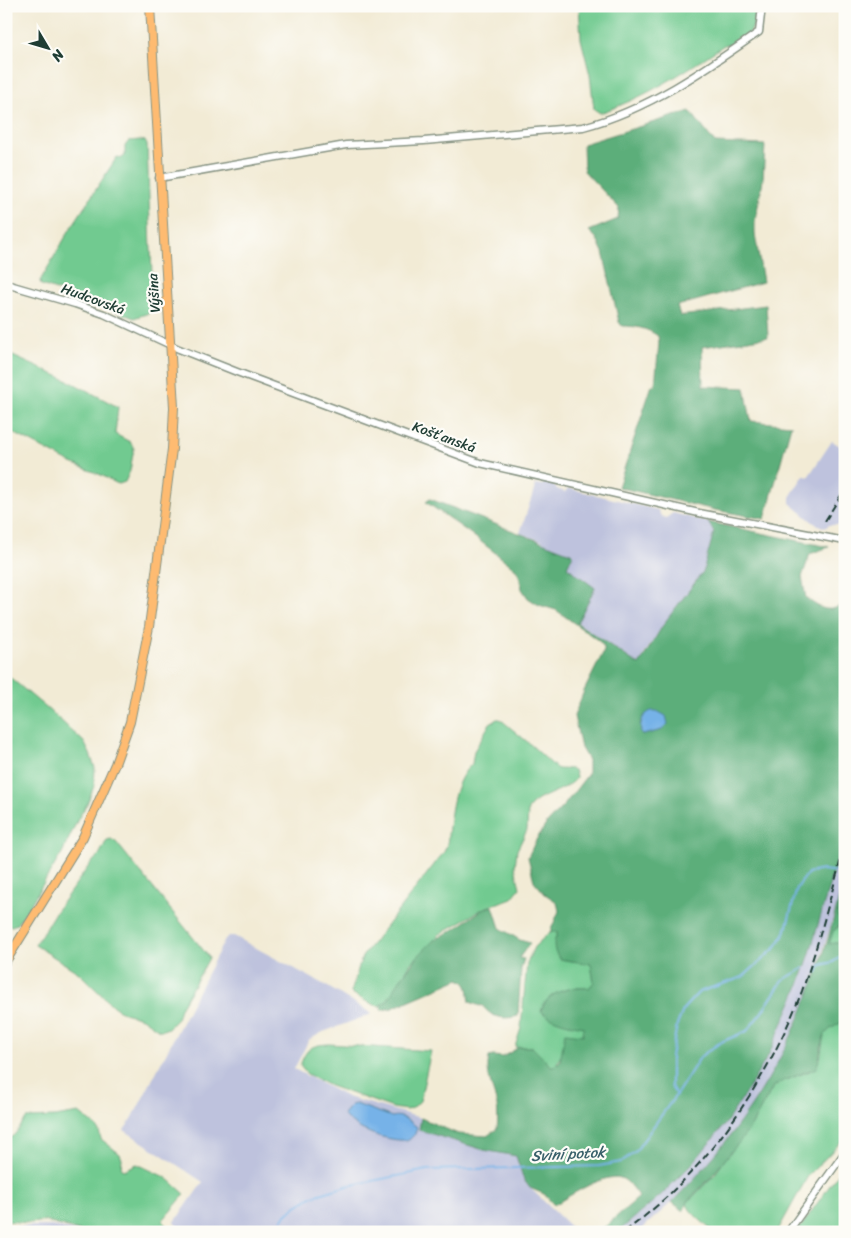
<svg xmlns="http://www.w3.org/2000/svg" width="851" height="1238" font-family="Sriracha,sans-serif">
<rect width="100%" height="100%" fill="#fdfcf7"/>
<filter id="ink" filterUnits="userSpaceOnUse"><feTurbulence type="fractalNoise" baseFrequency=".02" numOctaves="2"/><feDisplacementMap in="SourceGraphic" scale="10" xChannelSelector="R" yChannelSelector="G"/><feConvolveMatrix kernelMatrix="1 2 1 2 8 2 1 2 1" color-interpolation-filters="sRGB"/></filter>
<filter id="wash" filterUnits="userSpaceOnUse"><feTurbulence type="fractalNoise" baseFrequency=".0096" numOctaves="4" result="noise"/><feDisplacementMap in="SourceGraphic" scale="20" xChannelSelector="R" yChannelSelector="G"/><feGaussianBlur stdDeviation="1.12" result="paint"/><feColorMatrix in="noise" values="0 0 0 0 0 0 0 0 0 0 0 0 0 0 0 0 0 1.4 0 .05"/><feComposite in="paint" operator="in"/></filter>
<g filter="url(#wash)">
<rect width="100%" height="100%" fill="#f2ebd5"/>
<path fill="#bec2dd" d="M 832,441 L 845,449 L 845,525 L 829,525 L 825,528 L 814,523 L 790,503 L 790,497 L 804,475 L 808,477 Z
M 544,481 L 553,484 L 557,489 L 565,492 L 568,488 L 658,510 L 661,516 L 666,518 L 673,513 L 708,522 L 714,532 L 703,572 L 665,622 L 645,653 L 639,665 L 577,622 L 595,588 L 567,567 L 542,541 L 520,533 L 536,484 L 543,485 Z
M 845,830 L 845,879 L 810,993 L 780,1060 L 763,1090 L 736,1130 L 701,1172 L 671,1203 L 638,1232 L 617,1232 L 662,1194 L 692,1164 L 726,1123 L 752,1083 L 769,1054 L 798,988 L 810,953 Z
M 229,936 L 234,936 L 323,984 L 372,1014 L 323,1032 L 309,1040 L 294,1069 L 347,1097 L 421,1118 L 419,1130 L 484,1150 L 517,1156 L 524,1180 L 530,1188 L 576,1232 L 184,1232 L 174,1223 L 203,1182 L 124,1130 L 132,1119 L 225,939 Z
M 32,1226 L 52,1226 L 79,1232 L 6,1232 L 6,1227 Z"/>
<path fill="#71ca90" stroke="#488462" d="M 579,6 L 757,6 C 754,29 751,43 724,45 C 686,71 645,98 600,113 L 594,109 L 590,75 L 581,39 Z
M 140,140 L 145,141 L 147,145 L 153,302 L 149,313 L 134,318 L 81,298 L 41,285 L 40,281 L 69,231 L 117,157 L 120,159 L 125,156 L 125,146 L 129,141 Z
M 6,353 L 71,382 L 118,407 L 115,434 L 130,442 L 134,448 L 130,471 L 125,482 L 119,484 L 116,483 L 101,475 L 69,462 L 6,429 Z
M 6,674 L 57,717 L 84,742 L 90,754 L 95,768 L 94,786 L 87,804 L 78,819 L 62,853 L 27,910 L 17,924 L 12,926 L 6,925 Z
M 497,719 L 500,719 L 530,744 L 556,768 C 562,771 568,767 574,770 L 576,777 L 575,780 C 562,793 539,794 528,809 L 527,830 L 517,850 L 516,858 L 515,867 L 520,888 L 512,898 L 484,908 L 440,934 L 411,963 L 387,1001 L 379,1006 L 371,1004 L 353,994 L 351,992 L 362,957 L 444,852 L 447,845 C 450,819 452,781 472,764 L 474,751 L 480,741 L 490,723 Z
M 111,839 L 116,842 L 208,956 L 209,958 L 202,971 L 180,1008 L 177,1019 L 168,1028 L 163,1030 L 159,1030 L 142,1018 L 124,1013 L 113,1006 L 79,973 L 35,945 L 54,914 L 91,863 L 99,855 L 107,840 Z
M 845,886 L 845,941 L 829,945 L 833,931 L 839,927 L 837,915 Z
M 558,931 L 554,942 L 560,959 L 591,964 L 594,982 L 589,988 C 567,987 559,990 543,1004 L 543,1013 C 556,1020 570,1025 585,1027 C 582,1044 569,1043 561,1055 C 559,1059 558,1062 555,1066 L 551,1066 L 532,1047 L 515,1047 L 521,1028 L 527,963 L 534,947 L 550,932 Z
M 845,1020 L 845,1138 L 808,1176 L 777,1232 L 713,1232 C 706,1224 688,1212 687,1203 L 715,1174 L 736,1144 L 749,1130 L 773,1087 L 783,1081 L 810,1071 L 820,1059 L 824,1035 L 827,1031 Z
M 329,1044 L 431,1051 L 420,1101 L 413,1108 L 406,1110 L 393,1108 L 330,1086 L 307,1074 L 300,1066 C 306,1048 311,1045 329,1044 Z
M 79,1113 L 98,1128 L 101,1139 L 120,1154 L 122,1159 L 121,1169 L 124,1170 L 137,1164 L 167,1178 L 185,1194 L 163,1220 L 166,1226 L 161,1232 L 82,1232 L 45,1221 L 31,1223 L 6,1221 L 6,1139 C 16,1138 20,1125 27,1118 L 55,1117 Z
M 845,1165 L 845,1232 L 797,1232 L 840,1171 Z"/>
<path fill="#5cae7a" stroke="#3e7657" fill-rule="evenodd" d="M 690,111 L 715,143 L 765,145 L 763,180 L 755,221 L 755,234 L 763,282 L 677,306 L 680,316 L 766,305 L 768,337 L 702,347 L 703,386 L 745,388 L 751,421 L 791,425 L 765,519 L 715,510 L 618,487 L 652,385 L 655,385 L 659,343 L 658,336 C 647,328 635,326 622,326 L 619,322 L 603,252 L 596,238 L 589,231 L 618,219 L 619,208 L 584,171 L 583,144 Z
M 430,499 L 573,554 L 567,567 L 595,588 L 577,623 L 639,665 L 665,622 L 703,572 L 714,532 L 708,522 L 829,547 L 810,554 L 802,577 L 806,598 C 821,609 828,614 845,603 L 845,830 L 810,953 L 798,988 L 769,1054 L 752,1083 L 726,1123 L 692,1164 L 662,1194 L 626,1225 L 617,1232 L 599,1232 L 639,1197 C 634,1191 629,1182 623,1179 C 608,1170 568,1197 554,1205 L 544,1194 L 530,1188 L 524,1180 L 516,1156 L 484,1150 L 419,1130 L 421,1118 L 458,1134 L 487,1136 L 497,1129 C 498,1121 498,1113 497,1105 C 493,1088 485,1075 489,1057 L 493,1056 L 503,1057 L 519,1047 L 532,1047 L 551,1066 L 555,1066 L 560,1061 L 565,1033 L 583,1035 L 584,1027 C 571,1025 551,1021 541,1011 C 548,990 570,987 589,988 L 594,982 L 591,964 L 560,959 C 552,949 553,943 558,932 L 550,932 L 559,911 L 557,902 L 545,894 L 534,881 L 528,857 L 536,840 L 547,823 L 565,804 L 588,774 L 588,760 L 581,748 L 574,716 L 584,691 L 604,651 L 604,647 L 599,641 L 556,610 L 539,605 L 528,598 L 522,589 L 520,578 L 516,569 L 471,534 L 426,502 ZM 647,713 L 662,730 L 643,735 L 641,734 C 640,722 639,722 647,713 Z
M 844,881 L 844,889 L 837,915 L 842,923 L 833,931 L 829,944 L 845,941 L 845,1020 C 839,1024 832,1027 828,1031 C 819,1038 822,1057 816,1068 L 783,1081 L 773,1087 L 749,1130 L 710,1178 L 689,1200 L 683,1211 L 672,1202 C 733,1141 778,1075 809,994 C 824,958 833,919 844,881 Z
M 493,906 L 500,928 L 520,940 L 530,943 L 519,958 L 524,959 L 521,968 L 518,1016 C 504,1020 491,1018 482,1005 L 480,1006 L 470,1002 C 468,990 470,984 459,979 L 392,1008 L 382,1010 L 381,1006 L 387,1001 L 400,980 L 418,956 L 433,941 L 456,928 L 485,908 Z"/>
<path fill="#76b2e8" stroke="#4a788e" d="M 651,711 L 657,711 L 666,716 L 668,724 L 662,730 L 643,735 L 641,734 C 640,723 641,716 651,711 Z
M 356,1104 L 392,1117 C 402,1114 409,1121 417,1127 L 415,1134 L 409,1140 C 390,1142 354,1131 343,1114 L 351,1105 Z"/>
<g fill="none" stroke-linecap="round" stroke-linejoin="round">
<path stroke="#76b2e8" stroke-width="2" d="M 817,972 L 821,965 L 833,962 L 845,954
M 676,1095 L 671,1086 L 671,1057 L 677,1025 L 684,1008 L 699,992 L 743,977 L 775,948 L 785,933 L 797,888 L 808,873 L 823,870 L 845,873
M 273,1232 L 285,1216 L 295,1207 L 313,1196 L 347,1186 L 427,1170 L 599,1166 L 621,1162 L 635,1152 L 676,1095 L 701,1056 L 721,1042 L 747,1031 L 762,1012 L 783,980 L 804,968"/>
</g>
</g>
<g filter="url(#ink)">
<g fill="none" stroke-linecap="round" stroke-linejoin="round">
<g stroke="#889484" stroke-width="9">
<path id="minor" d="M 159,178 L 346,145 L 424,141 L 583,127 C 648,110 705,70 759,32 L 762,6
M 6,284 L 75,304 L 104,314 L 179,349 L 237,372 L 480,463 L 699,513 L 845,541
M 788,1232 L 845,1152"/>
</g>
<g stroke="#889484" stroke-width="10">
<path id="major" d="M 6,961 L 83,837 L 115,764 L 130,722 L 149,627 L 172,449 L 174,407 L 150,6"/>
</g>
<use href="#minor" stroke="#fff" stroke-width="6"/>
<use href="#major" stroke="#febb71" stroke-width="8"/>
<path stroke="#1f3d34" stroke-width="2" stroke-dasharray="8 4" stroke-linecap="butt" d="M 825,521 L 845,489
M 6,1231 L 32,1230 L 57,1232
M 624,1232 C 706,1173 766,1084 802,991 C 819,943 831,894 845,845"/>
</g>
</g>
<g text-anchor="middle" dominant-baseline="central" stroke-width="4.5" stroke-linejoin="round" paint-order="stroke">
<g font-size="14" fill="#1f3d34" stroke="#fdfcf7">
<text transform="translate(154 293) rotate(-94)">Výšina</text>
<text transform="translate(93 299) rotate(20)">Hudcovská</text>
<text transform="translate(444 437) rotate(20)">Košťanská</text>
</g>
<g font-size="15" font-style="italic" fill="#39606a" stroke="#fdfcf7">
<text transform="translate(568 1154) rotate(-3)">Sviní potok</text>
</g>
</g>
<rect width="851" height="1238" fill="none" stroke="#fdfcf7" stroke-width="25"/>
<g transform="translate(48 48) rotate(128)" stroke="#fdfcf7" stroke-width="4" paint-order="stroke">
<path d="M0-4L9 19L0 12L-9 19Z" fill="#1f3d34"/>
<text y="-8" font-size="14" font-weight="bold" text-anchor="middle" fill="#1f3d34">N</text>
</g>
</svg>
